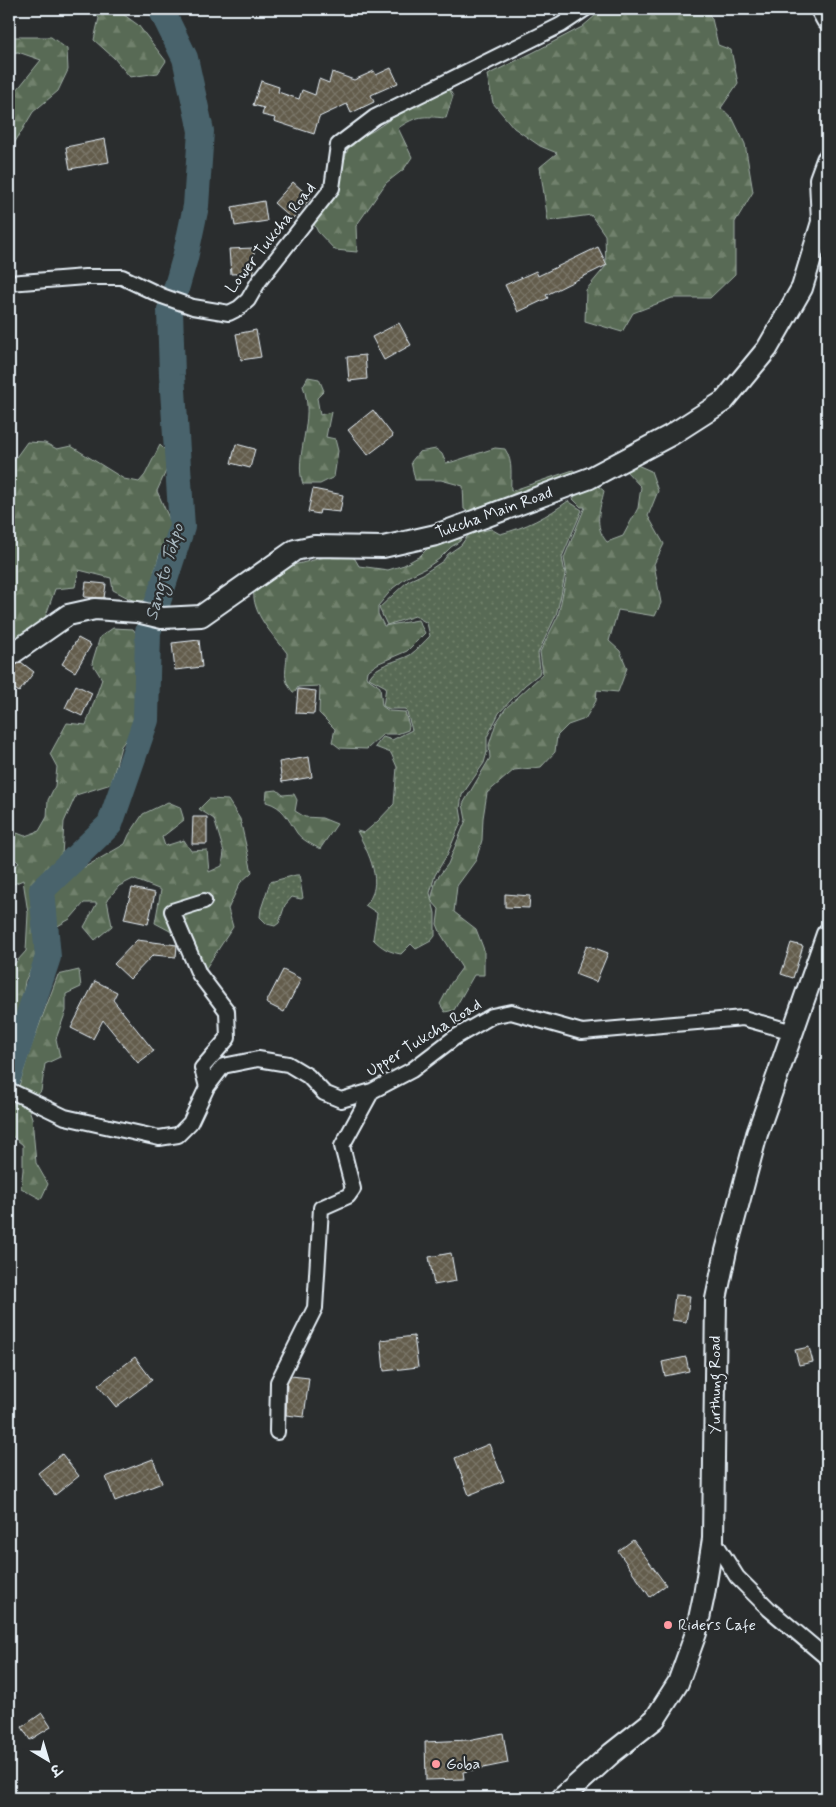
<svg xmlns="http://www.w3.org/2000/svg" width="836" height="1807" font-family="Mynerve,'Playpen Sans Deva',sans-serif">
<defs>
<pattern id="grass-dots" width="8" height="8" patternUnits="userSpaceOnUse" patternTransform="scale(1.25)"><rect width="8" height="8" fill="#596b54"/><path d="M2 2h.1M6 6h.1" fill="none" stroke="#71816d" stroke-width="1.8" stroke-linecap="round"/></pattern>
<pattern id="forest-firs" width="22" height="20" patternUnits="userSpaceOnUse" patternTransform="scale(1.25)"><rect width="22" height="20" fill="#596b54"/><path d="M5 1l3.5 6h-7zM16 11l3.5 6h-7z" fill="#71816d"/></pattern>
<pattern id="building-cross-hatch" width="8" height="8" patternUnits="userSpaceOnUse" patternTransform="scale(1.25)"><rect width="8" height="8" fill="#635c4c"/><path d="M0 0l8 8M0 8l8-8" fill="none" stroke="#797467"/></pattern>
</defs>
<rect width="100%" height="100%" fill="#2a2d2e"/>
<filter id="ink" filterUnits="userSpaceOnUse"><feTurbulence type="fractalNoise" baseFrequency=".02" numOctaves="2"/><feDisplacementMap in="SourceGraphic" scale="10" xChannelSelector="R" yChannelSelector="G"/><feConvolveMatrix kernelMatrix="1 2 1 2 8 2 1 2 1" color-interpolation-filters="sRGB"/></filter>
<g filter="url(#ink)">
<path fill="url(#grass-dots)" stroke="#a0aea6" d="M 568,501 L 582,510 L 562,557 L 565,574 L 561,595 L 556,615 L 538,653 L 540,670 L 539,674 L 525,685 L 499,713 L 487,737 L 487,752 L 484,763 L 462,795 L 460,808 L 462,820 L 447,855 L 435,875 L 430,893 L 435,913 L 435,936 L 431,941 L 416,949 L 411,944 L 401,954 C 389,952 382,948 373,939 L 377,913 L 365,905 C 386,885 368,852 357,831 L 364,833 L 378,821 L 394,804 L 397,767 L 391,753 L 375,747 L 383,737 L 392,740 L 412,730 L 406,709 L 389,709 L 383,706 L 386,687 L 369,678 C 376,664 397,662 410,655 C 417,650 424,642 430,636 L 427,623 L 415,616 L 387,625 L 379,608 L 408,581 L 423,574 L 443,561 L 448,554 L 461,545 L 469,534 L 491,529 L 500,534 C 525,528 548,516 568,501 Z
M 296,875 L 299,875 L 303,898 L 301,899 L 292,897 L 285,905 L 279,923 L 275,926 L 267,924 L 260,917 L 261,909 L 270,882 Z"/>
<path fill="url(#forest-firs)" stroke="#a0aea6" d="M 91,9 L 116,9 L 138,25 L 166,61 L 158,73 L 130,77 L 114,58 L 94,40 L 99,18 Z
M 603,9 L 706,9 L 712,19 L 718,45 L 731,50 L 738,83 L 721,108 L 733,119 L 745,144 L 753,192 L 735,222 L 735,274 L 710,298 L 672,298 L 633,313 L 622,332 L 585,321 L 586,290 L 606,266 L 605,235 L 591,215 L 548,221 L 540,167 L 557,153 L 540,146 L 514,128 L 493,103 L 487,75 L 534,52 L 582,27 Z
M 9,37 L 51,37 L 67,49 L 68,70 L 58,91 L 33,112 L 9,152 L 9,100 L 41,60 L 18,52 L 9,53 Z
M 449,89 L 453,96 L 446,118 C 422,116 418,115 398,128 L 412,157 L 404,169 L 386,183 L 356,226 L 357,252 L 335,250 L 318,232 L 312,220 L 339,177 L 350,142 L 373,131 L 392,118 Z
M 308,377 L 319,379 L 324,391 L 317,398 L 320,415 L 331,412 L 326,437 L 335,439 L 338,451 L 334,477 L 320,484 L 303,484 C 293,456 316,420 303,386 Z
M 27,442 L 45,443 L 57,449 L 71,446 L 124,479 L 139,482 L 145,475 L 160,445 L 167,452 L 170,462 L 157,491 L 172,525 L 168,538 L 159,556 L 153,578 L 155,598 L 136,602 L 113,590 L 111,578 L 79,570 L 75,587 L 55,589 L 43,624 L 9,645 L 9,467 Z
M 495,448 L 505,449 C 514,463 510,476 511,491 L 573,470 L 580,475 L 474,516 L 464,509 L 463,486 L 441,480 L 415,480 L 411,462 L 419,452 L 436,449 L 442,454 L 446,463 L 452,462 Z
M 635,464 L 651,471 L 658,491 L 648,516 L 664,544 L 654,564 L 661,603 L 655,616 L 618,610 L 609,641 L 620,651 L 627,668 L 618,692 L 597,690 L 596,701 L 585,719 L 568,725 L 557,736 L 555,752 L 541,767 L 514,770 L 487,793 L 483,818 L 482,840 L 476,860 L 457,886 L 454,912 L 476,929 L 484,950 L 484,975 L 474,975 L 454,1010 L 445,1012 L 440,1004 L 451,983 L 462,968 L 441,934 L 437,924 L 439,909 L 431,900 L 436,880 L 448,864 L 466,820 L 463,804 L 490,758 L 489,745 L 496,723 L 506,708 L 543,674 L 540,652 L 558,616 L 567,574 L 564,558 L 585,507 L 581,507 L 573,499 L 580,488 L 598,486 L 604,491 C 600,509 593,526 607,542 L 623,536 L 638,508 L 641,487 L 626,471 Z
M 464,534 L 460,541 L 451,547 L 439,559 L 426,568 L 409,576 L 393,588 L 378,606 L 378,614 L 384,626 L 418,620 L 425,633 L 407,651 L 379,663 L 367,671 L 366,677 L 380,687 L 382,706 L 389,711 L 405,712 L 409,726 L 408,730 L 397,734 L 383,734 L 367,749 L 340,748 L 332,742 L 335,729 L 319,713 L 320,686 L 298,687 L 295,692 L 293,692 C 281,678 287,669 287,653 C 273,634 251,614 254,589 L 286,567 L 329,556 L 350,556 L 355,559 L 359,566 L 388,570 L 404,565 L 420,556 L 435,541 Z
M 113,628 L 133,629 L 142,641 L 141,687 L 135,728 L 121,746 L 111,784 L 76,795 L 64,822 L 62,856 L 76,866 L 85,867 L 125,844 L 129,835 L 143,814 L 168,802 L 180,807 L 184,820 L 162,837 L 165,846 L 184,840 L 191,851 L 207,850 L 209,872 L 222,866 L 224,852 L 214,819 L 199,809 L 209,799 L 228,800 L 240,819 L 252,872 L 240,883 L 228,909 L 233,927 L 204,971 L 193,962 L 170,931 L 155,923 L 161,890 L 133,879 L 119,886 L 107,900 L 112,926 L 95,940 L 84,927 L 97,903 L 84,903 L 70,919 L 40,936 L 37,957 L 25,981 L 22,1002 L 9,1044 L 9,970 L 26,951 L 28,913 L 23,880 L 9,886 L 9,870 L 19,863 L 10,854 L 17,833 L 25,836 L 39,831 L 47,817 L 48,800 L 55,786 L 57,767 L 50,754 L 67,723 L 86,725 L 102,679 L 92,663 L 100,637 Z
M 277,790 L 283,795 L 294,794 L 297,800 L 295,811 L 305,817 L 322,818 L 337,824 L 320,849 C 313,845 302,840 297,833 C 287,818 284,807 266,802 L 267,791 Z
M 79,970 L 81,987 L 66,994 L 66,1011 L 56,1039 L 60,1057 L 45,1064 L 41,1091 L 28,1106 L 32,1118 L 36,1163 L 48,1184 L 41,1199 L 21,1188 L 23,1170 L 23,1145 L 12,1136 L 9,1118 L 31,1047 L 58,975 Z"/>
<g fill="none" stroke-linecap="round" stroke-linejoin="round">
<path stroke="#48636c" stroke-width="26" d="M 9,1075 L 48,957 L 42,890 L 110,824 L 146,720 L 148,632 L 182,527 L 172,375 L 170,310 L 185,258 L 196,206 L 201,131 L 185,58 L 161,9"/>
</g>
<path fill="url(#building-cross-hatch)" stroke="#e8f1f8" d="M 391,68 L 398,83 L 371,95 L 374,102 L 351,113 L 347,104 L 319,117 L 314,134 L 274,121 L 275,118 L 262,115 L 264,108 L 253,105 L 261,81 L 279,87 L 278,92 L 299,99 L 302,90 L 315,95 L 319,79 L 329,83 L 332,72 L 354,80 L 374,71 L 376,75 Z
M 105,139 L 109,162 L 70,169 L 66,147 Z
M 293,182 L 311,198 L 292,219 L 274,203 Z
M 264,201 L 267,221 L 235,226 L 232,207 Z
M 598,247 L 607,265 L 546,295 L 548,298 L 518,312 L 505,285 L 536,271 L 538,276 Z
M 254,248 L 254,273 L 231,274 L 229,249 Z
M 399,323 L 411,345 L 384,360 L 372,337 Z
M 256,330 L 261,357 L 241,360 L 236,334 Z
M 365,355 L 367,379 L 349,381 L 347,357 Z
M 373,410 L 393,436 L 368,455 L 348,430 Z
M 236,444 L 255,449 L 250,468 L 231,463 Z
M 313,489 L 343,495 L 340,512 L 320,510 L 319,514 L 308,512 Z
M 86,582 L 106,584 L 104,598 L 84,597 Z
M 78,638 L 91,645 L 75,672 L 62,664 Z
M 199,640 L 202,667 L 175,670 L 172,643 Z
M 21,662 L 34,672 L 19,692 L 9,685 L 9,675 L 15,666 Z
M 76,685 L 92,693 L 82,716 L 65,708 Z
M 298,689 L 316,691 L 314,714 L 296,713 Z
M 309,757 L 312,777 L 282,782 L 279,762 Z
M 193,817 L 207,817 L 207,844 L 192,844 Z
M 132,888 L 155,893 L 148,924 L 124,919 Z
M 505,894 L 530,896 L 529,908 L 505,907 Z
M 137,940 L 177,945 L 176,957 L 153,955 L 130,979 L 114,964 Z
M 791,943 L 803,946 L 793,978 L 781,974 Z
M 587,945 L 608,953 L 596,982 L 575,974 Z
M 283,970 L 301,979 L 284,1012 L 266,1003 Z
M 95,981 L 117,992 L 113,1000 L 154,1051 L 138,1063 L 103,1020 L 93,1039 L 71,1028 Z
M 451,1253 L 456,1281 L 434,1285 L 429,1257 Z
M 675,1295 L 690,1296 L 686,1322 L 672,1320 Z
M 414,1336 L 418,1367 L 384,1371 L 381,1340 Z
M 809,1347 L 813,1362 L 799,1365 L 795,1350 Z
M 135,1357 L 152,1380 L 116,1407 L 98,1385 Z
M 686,1357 L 689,1371 L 665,1376 L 662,1362 Z
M 291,1376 L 309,1378 L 304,1417 L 286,1415 L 287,1384 Z
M 489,1444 L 504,1481 L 469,1495 L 455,1458 Z
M 62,1454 L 79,1476 L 55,1495 L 38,1473 Z
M 153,1459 L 162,1483 L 115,1501 L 106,1477 Z
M 633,1540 L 666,1585 L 650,1597 L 618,1551 Z
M 42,1713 L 51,1727 L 30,1740 L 22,1727 Z
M 503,1733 L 508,1763 L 463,1772 L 464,1779 L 426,1780 L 425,1742 L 468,1740 Z"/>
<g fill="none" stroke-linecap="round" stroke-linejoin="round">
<g stroke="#e8f1f8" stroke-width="18">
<path id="street" d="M 9,283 L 85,277 L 122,277 L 162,296 L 193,307 L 229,313 L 239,308 L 248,300 L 259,281 L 332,188 L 338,145 L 375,117 L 561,25 L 585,9
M 204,901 L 172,911 L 199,974 L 227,1011 L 228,1038 L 202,1068 L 207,1087
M 9,1090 L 65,1117 L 159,1138 L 178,1135 L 190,1123 L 207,1087 L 223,1066 L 258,1059 L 288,1064 L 308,1076 L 324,1093 L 341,1100 L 372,1091 L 412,1070 L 454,1038 L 492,1016 L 511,1012 L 582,1032 L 743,1018 L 793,1032
M 277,1432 L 278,1382 L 315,1308 L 321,1208 L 348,1196 L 353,1189 L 342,1146 L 372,1091
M 713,1539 L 737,1577 L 769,1609 L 827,1658"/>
</g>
<g stroke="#e8f1f8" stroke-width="24">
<path id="secondary" d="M 821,9 L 827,20
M 9,656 L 68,615 L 95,609 L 137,612 L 162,618 L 201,616 L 295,550 L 314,546 L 383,547 L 436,535 L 590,478 L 671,435 L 724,401 L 767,349 L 802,288 L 822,222 L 820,179 L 827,160
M 562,1798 L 612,1753 L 655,1719 L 678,1683 L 696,1633 L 704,1595 L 713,1539 L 716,1299 L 726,1251 L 757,1134 L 827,934"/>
</g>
<use href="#street" stroke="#2a2d2e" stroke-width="14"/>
<use href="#secondary" stroke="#2a2d2e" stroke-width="20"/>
</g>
</g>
<g fill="#ff9aa2" stroke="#2a2d2e" stroke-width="2">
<circle cx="668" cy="1625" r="5"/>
<circle cx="436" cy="1764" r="5"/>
</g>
<g text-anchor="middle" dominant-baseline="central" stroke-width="4.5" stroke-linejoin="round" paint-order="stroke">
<g font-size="16" fill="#e8f1f8" stroke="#2a2d2e">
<text transform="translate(271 238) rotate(-52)">Lower Tukcha Road</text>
<text transform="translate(494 513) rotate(-20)">Tukcha Main Road</text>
<text transform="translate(424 1038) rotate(-32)">Upper Tukcha Road</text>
<text transform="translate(715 1385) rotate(-90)">Yurthung Road</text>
</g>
<g font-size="16" fill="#e8f1f8" stroke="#2a2d2e" text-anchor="start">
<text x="678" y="1625">Riders Cafe</text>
<text x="446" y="1764">Goba</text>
</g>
<g font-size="18" font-style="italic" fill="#a8b8c0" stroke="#2a2d2e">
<text transform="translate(165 572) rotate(-74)">Sangto Tokpo</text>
</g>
</g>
<rect width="836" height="1807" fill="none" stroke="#2a2d2e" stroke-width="30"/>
<rect x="15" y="15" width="806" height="1777" fill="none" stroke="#e8f1f8" stroke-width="2" filter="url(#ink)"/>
<g transform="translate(48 1760) rotate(142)" stroke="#2a2d2e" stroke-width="4" paint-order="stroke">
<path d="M0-4L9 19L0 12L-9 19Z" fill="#e8f1f8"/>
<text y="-8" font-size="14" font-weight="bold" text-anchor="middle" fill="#e8f1f8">उ</text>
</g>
</svg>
